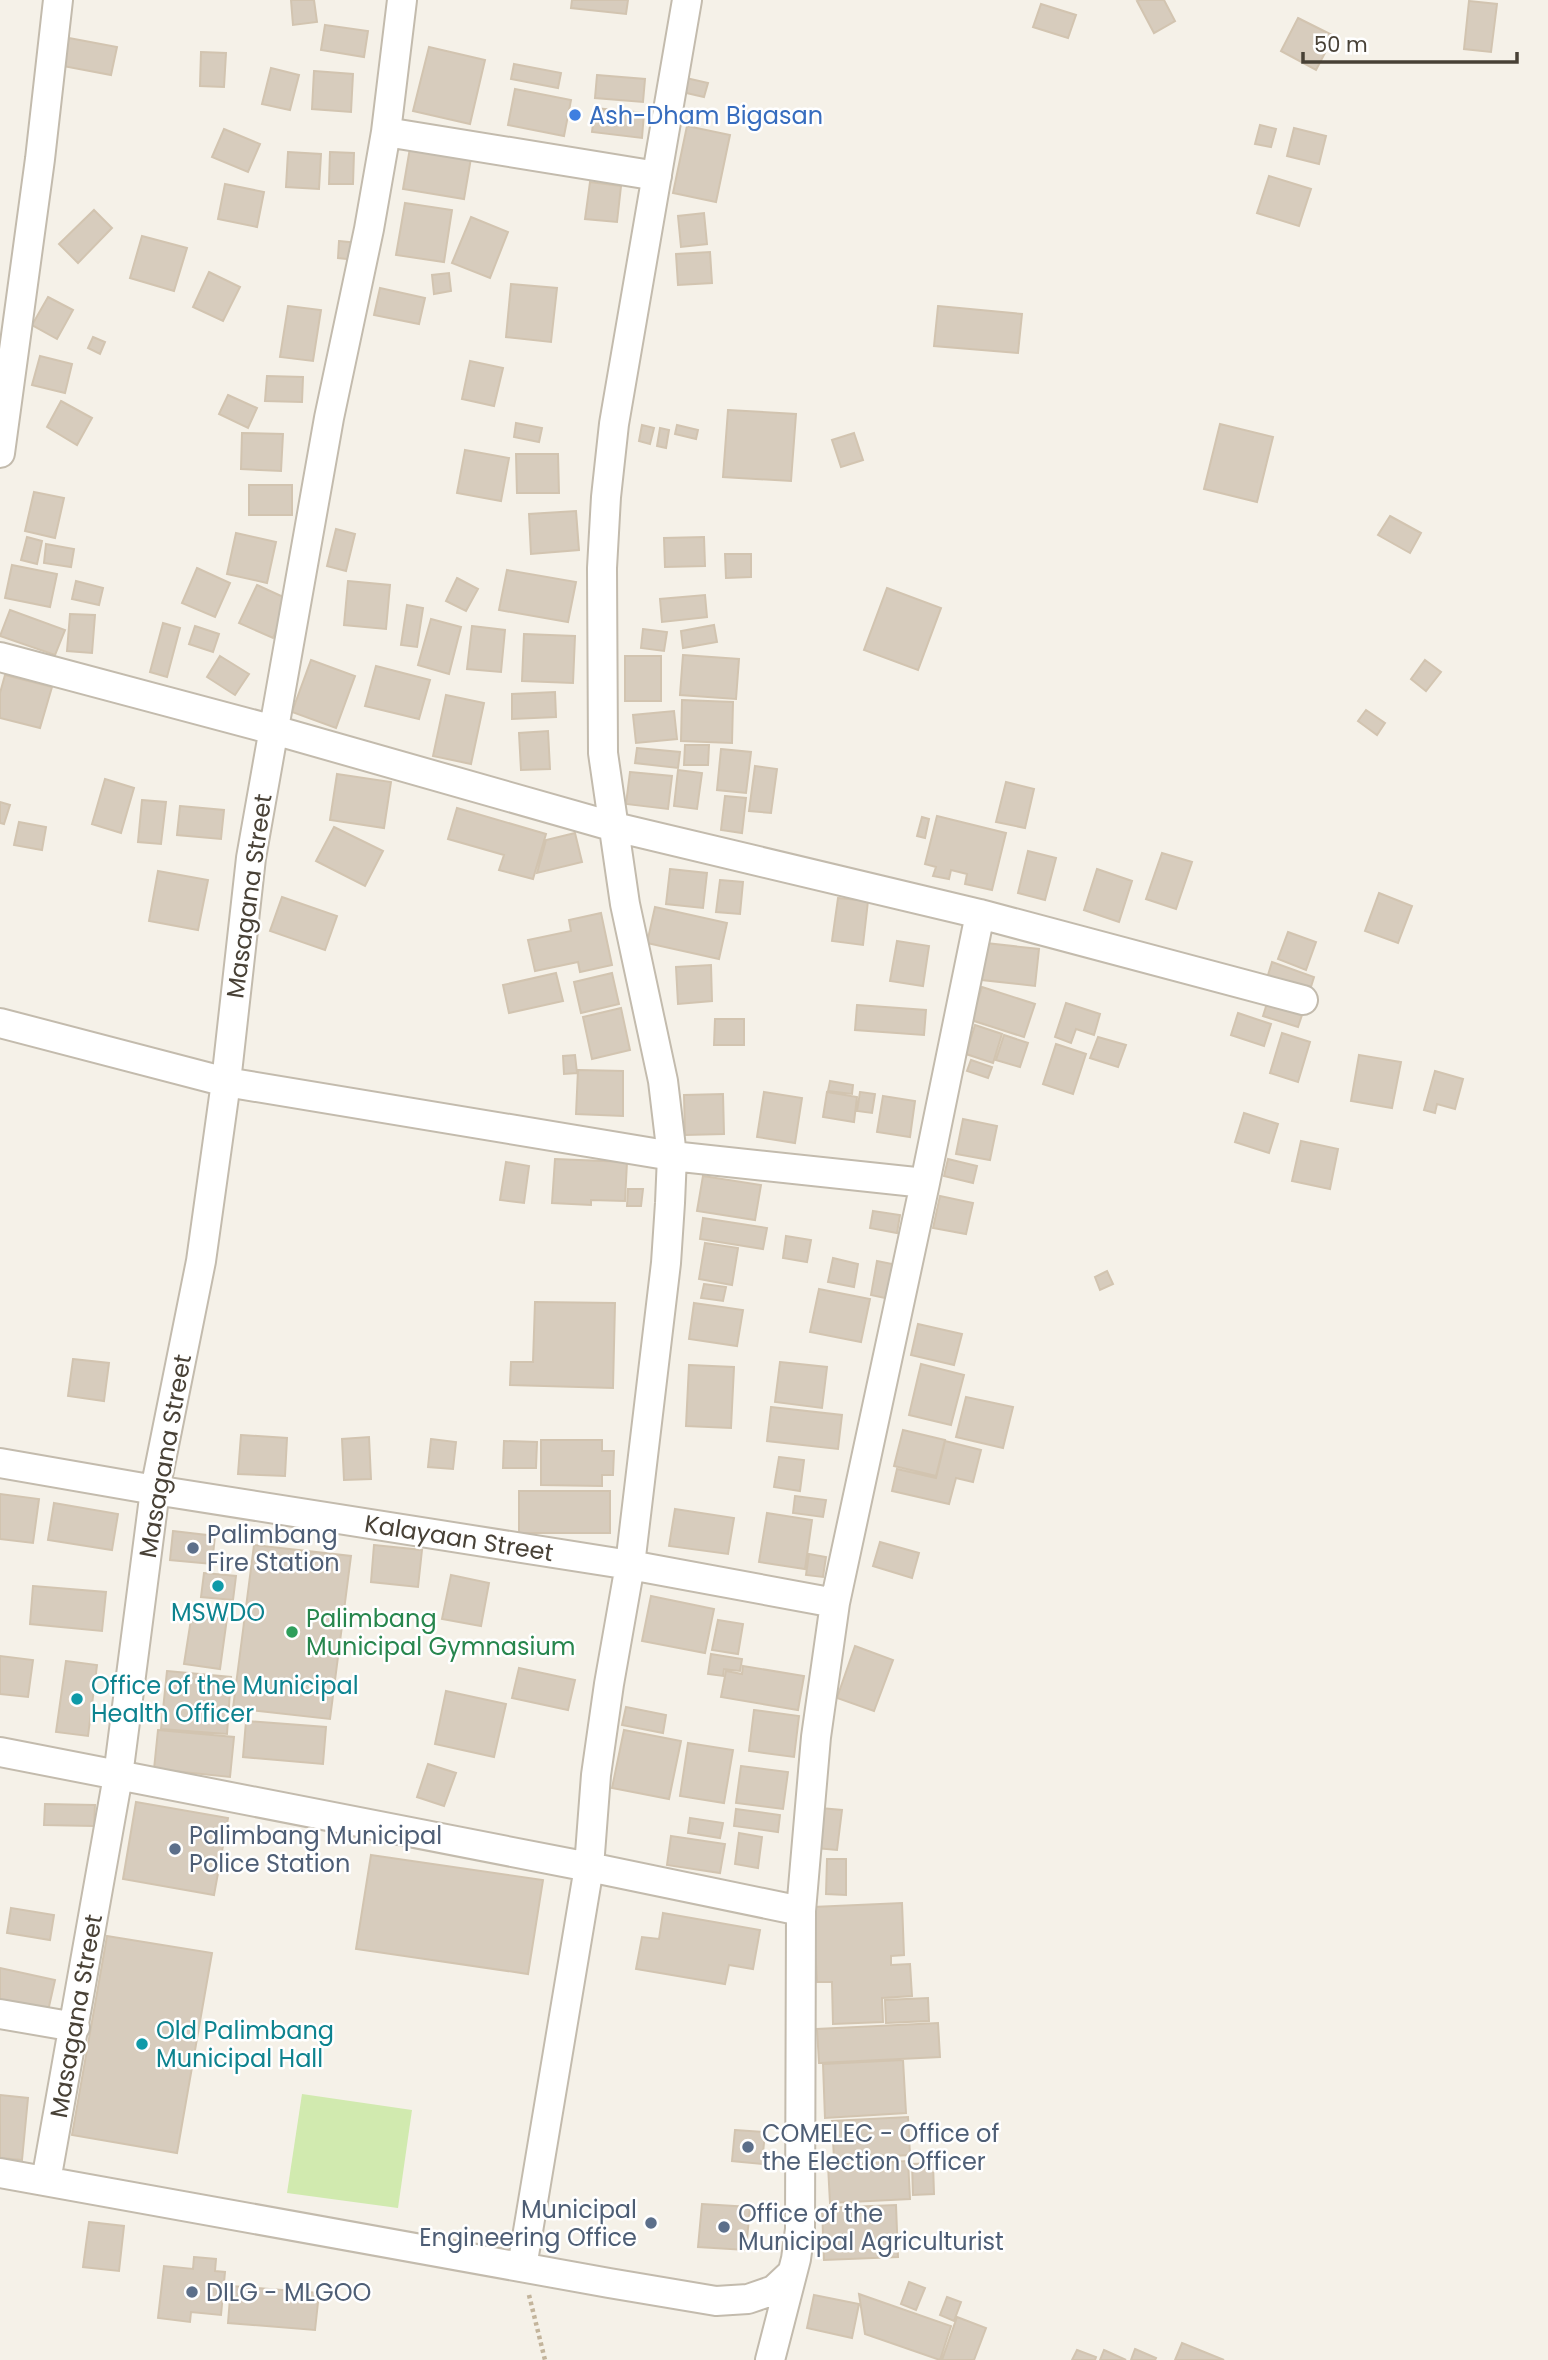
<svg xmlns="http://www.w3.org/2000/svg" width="1548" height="2360" font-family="Poppins,sans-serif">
<rect width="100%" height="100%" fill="#f5f1e8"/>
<path fill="#d1eaaf" d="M 302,2094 L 412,2110 L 398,2208 L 287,2193 Z"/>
<path fill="#d7ccbd" stroke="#d2c4b0" stroke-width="2" d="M 291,0 L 314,0 L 317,22 L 293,25 Z
M 572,0 L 628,0 L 626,14 L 571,8 Z
M 1140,0 L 1164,0 L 1175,21 L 1154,33 L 1137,1 Z
M 1469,1 L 1497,4 L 1491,52 L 1464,49 Z
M 1041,4 L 1076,15 L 1068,38 L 1033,27 Z
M 1298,18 L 1334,36 L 1316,70 L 1281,51 Z
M 325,25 L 368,31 L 364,57 L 321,50 Z
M 69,38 L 117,47 L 111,75 L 63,66 Z
M 429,47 L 485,60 L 470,124 L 413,111 Z
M 201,52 L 226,53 L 224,87 L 200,86 Z
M 514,64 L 561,73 L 558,88 L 511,79 Z
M 271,68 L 299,75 L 290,110 L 262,104 Z
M 314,71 L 353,74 L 351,112 L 312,109 Z
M 597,75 L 645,79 L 643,102 L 595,98 Z
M 686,78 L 708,83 L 704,97 L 682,92 Z
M 515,89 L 571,100 L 564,136 L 508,125 Z
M 595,108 L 644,113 L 642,138 L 592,132 Z
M 1260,125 L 1276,129 L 1271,147 L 1255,144 Z
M 687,126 L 730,135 L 716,202 L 673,193 Z
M 1294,128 L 1326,136 L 1319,164 L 1287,156 Z
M 224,129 L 260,144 L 248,172 L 212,157 Z
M 410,148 L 471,158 L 464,199 L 403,189 Z
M 288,152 L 321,154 L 319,189 L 286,187 Z
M 330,152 L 354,153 L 353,184 L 329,184 Z
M 1269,176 L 1311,189 L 1299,226 L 1257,213 Z
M 590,182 L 621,186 L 617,222 L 585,219 Z
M 225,184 L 264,192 L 257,227 L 218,219 Z
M 405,203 L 452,210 L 444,262 L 396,255 Z
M 94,210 L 112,228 L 78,263 L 59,244 Z
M 704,213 L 707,244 L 681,247 L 678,216 Z
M 471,217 L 508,232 L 490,278 L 452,263 Z
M 142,236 L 187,248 L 174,291 L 130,278 Z
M 339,241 L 358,243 L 356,260 L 338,258 Z
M 710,252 L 712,283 L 678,285 L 676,254 Z
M 209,272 L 240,287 L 223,321 L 193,307 Z
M 449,273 L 451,291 L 434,294 L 432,275 Z
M 511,284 L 557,288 L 551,342 L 506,337 Z
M 380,288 L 425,298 L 419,324 L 374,315 Z
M 48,297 L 73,310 L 57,339 L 32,325 Z
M 288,306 L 321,310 L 313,361 L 280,357 Z
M 938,306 L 1022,314 L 1018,353 L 934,346 Z
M 93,337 L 105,342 L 100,354 L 88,348 Z
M 40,356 L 72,364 L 65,393 L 32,385 Z
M 470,361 L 503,368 L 494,406 L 462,399 Z
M 267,376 L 303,377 L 302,402 L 265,401 Z
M 228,395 L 257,408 L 248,428 L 219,414 Z
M 61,401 L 92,418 L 77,445 L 47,427 Z
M 728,410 L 796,414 L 791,481 L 723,477 Z
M 516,423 L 542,428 L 539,442 L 514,437 Z
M 1220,424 L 1273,437 L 1257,502 L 1204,489 Z
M 642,425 L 654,428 L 650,444 L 639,441 Z
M 677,425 L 698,430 L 696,439 L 675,434 Z
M 660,428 L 669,430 L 666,448 L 657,446 Z
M 242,433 L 283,434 L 281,471 L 241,469 Z
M 854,433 L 863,460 L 841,467 L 832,440 Z
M 465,450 L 509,458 L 501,501 L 457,493 Z
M 516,454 L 558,454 L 559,493 L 517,493 Z
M 249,485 L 292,485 L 292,515 L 249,515 Z
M 34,492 L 64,498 L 55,538 L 25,531 Z
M 576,511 L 579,550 L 531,554 L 529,514 Z
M 1390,516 L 1421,533 L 1410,553 L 1378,535 Z
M 336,529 L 355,534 L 346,571 L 327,566 Z
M 236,533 L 276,542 L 267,583 L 227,574 Z
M 27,537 L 42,541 L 37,564 L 21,560 Z
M 704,537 L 705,566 L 665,567 L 664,538 Z
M 46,544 L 74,549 L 71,567 L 44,563 Z
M 725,554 L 751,554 L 751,577 L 726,578 Z
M 12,565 L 57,574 L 50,607 L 5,598 Z
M 197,568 L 230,583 L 215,617 L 182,603 Z
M 507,570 L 576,582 L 568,622 L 499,610 Z
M 457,578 L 478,589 L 466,611 L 446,601 Z
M 76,581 L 103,588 L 99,605 L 72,599 Z
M 348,581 L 390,585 L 386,629 L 344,625 Z
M 257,585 L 290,600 L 273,638 L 239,623 Z
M 887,588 L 941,608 L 918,670 L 864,650 Z
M 705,595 L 707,617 L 662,622 L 660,599 Z
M 407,605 L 423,608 L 417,647 L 401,645 Z
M 10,610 L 65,630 L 55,655 L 0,636 Z
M 70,614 L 95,615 L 92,653 L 67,651 Z
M 431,619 L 461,627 L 449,674 L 418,665 Z
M 163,623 L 180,628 L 167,677 L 150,672 Z
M 714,625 L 717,642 L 683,648 L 681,631 Z
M 195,626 L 219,634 L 213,652 L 189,644 Z
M 472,626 L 505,630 L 501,672 L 467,669 Z
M 643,629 L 667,632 L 664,651 L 641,648 Z
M 524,634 L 575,636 L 573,683 L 522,681 Z
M 683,655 L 739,659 L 736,699 L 680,695 Z
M 220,656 L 249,674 L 235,695 L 207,677 Z
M 625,656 L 661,656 L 661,701 L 625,701 Z
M 311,660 L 355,676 L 336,728 L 292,712 Z
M 1425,660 L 1441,672 L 1426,691 L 1411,679 Z
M 376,666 L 430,680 L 419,719 L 365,706 Z
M 5,675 L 52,687 L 40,728 L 0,718 L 0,693 Z
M 555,692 L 556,717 L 512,719 L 512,694 Z
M 446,695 L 484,703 L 471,764 L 433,756 Z
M 682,700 L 733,702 L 732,743 L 681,741 Z
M 1366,710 L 1385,723 L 1377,735 L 1358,721 Z
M 674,711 L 677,739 L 636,743 L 633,715 Z
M 548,731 L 550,769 L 521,770 L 519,733 Z
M 685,745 L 709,745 L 708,765 L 684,765 Z
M 637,748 L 680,752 L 678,768 L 635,763 Z
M 721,749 L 751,752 L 746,793 L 717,790 Z
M 755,766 L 777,769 L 771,813 L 749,811 Z
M 678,770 L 702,773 L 697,809 L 674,806 Z
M 630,772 L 672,776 L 668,809 L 626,804 Z
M 337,774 L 391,782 L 384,828 L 330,820 Z
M 105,779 L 134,788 L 121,833 L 92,824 Z
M 1006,782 L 1034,789 L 1025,828 L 996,822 Z
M 725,796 L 746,798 L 742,833 L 721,830 Z
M 142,800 L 166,802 L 161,844 L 138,842 Z
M 0,802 L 10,805 L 4,824 L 0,823 Z
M 180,806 L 224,810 L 221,839 L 177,835 Z
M 457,808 L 546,834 L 533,879 L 499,870 L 504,855 L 448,839 Z
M 937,816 L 1006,833 L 992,890 L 965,884 L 967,874 L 951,870 L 949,879 L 933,876 L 936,867 L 925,864 Z
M 922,817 L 929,819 L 925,838 L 917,836 Z
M 19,822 L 46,827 L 42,850 L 14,845 Z
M 334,827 L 383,851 L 365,886 L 316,861 Z
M 575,833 L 582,862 L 537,873 L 546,840 Z
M 1028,851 L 1056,858 L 1045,900 L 1018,893 Z
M 1162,853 L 1192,862 L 1176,909 L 1146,899 Z
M 670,869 L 707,873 L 703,908 L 666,904 Z
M 1097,869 L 1132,881 L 1119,922 L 1084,910 Z
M 158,871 L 208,880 L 198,930 L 149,921 Z
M 720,880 L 743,882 L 740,914 L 716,912 Z
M 1379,893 L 1412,906 L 1398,943 L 1365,931 Z
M 282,897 L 337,916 L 325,950 L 270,931 Z
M 838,898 L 868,901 L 863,945 L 832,941 Z
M 655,907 L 727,923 L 719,959 L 647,943 Z
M 601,913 L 612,965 L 580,972 L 578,962 L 535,971 L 528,940 L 571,931 L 569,920 Z
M 1288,932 L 1316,942 L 1306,970 L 1278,959 Z
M 897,941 L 929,946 L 923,986 L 890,981 Z
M 986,943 L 1039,949 L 1035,986 L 982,980 Z
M 1272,962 L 1314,977 L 1310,990 L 1268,975 Z
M 711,965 L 712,1001 L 678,1004 L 676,967 Z
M 556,973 L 563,1001 L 509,1013 L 503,985 Z
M 612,973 L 619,1004 L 581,1013 L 574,982 Z
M 982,987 L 1035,1004 L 1024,1037 L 971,1020 Z
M 1268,1000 L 1303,1012 L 1298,1027 L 1263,1016 Z
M 1066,1003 L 1100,1014 L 1094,1035 L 1076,1029 L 1071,1043 L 1055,1037 Z
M 857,1005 L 926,1010 L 924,1035 L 855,1030 Z
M 621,1008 L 630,1050 L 592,1059 L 583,1017 Z
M 1238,1013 L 1271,1024 L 1264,1046 L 1231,1035 Z
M 715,1019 L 744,1019 L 744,1045 L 714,1045 Z
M 975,1025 L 1002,1034 L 993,1063 L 966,1054 Z
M 1282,1033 L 1310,1042 L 1298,1082 L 1270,1073 Z
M 1004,1035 L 1028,1043 L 1020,1067 L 996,1060 Z
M 1098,1037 L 1126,1045 L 1118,1067 L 1090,1058 Z
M 1056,1044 L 1086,1054 L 1073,1094 L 1043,1084 Z
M 575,1055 L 577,1073 L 564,1074 L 563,1056 Z
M 1359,1055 L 1401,1062 L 1392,1108 L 1351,1101 Z
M 971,1060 L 992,1067 L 988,1078 L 967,1071 Z
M 578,1070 L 623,1071 L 623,1116 L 576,1114 Z
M 1435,1071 L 1463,1079 L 1455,1109 L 1437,1104 L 1435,1113 L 1424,1110 Z
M 830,1081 L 853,1085 L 852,1094 L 828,1091 Z
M 764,1092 L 802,1098 L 795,1143 L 757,1137 Z
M 827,1092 L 857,1097 L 854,1122 L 823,1117 Z
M 860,1092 L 875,1094 L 872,1113 L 857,1111 Z
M 723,1094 L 724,1134 L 685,1135 L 684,1095 Z
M 883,1096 L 915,1101 L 910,1137 L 877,1132 Z
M 1244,1113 L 1278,1124 L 1269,1153 L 1235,1142 Z
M 963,1119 L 997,1126 L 990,1160 L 956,1154 Z
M 1301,1141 L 1338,1149 L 1330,1189 L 1292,1181 Z
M 555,1159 L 627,1162 L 625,1201 L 591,1200 L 591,1205 L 552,1203 Z
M 948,1159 L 977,1166 L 973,1183 L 944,1176 Z
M 506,1162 L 529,1166 L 524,1203 L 500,1200 Z
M 703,1176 L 761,1185 L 755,1220 L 697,1211 Z
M 628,1189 L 643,1189 L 641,1206 L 627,1206 Z
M 940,1196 L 973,1203 L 966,1234 L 933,1228 Z
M 873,1211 L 900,1215 L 897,1233 L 870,1228 Z
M 703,1218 L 767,1228 L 763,1249 L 700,1239 Z
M 786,1236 L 811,1240 L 807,1262 L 783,1258 Z
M 705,1243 L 738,1248 L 732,1285 L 699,1279 Z
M 833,1258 L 858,1264 L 854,1287 L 828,1282 Z
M 877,1261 L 897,1265 L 890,1299 L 871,1295 Z
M 1107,1271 L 1113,1284 L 1100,1290 L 1095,1277 Z
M 704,1284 L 726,1287 L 723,1301 L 701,1298 Z
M 819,1289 L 870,1299 L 861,1342 L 810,1332 Z
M 535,1302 L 615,1303 L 613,1388 L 510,1385 L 511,1362 L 533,1362 Z
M 694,1303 L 743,1310 L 737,1346 L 689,1339 Z
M 918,1324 L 962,1334 L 954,1365 L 911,1355 Z
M 73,1359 L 109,1363 L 104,1401 L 68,1396 Z
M 780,1362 L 827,1367 L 822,1408 L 775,1402 Z
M 921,1364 L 964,1375 L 951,1425 L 909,1415 Z
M 689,1365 L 734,1367 L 731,1428 L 686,1426 Z
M 966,1397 L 1013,1407 L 1003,1448 L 956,1437 Z
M 771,1407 L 842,1415 L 838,1449 L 767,1441 Z
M 903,1430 L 945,1440 L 936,1476 L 894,1466 Z
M 241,1435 L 287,1438 L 285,1476 L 238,1474 Z
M 369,1437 L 371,1479 L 344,1480 L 342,1439 Z
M 431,1439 L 456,1442 L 453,1469 L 428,1467 Z
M 541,1440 L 602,1440 L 602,1451 L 614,1451 L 613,1475 L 602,1475 L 602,1486 L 541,1485 Z
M 504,1441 L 537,1442 L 536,1468 L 503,1468 Z
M 945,1441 L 981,1450 L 973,1482 L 956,1478 L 949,1504 L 892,1491 L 897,1469 L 936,1478 Z
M 779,1457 L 804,1460 L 800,1491 L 774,1487 Z
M 519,1491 L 610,1491 L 610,1533 L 519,1533 Z
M 0,1494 L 39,1499 L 33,1543 L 0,1539 Z
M 795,1496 L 826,1500 L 823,1517 L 793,1513 Z
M 54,1503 L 118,1514 L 112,1550 L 48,1540 Z
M 675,1509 L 734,1518 L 728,1554 L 669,1546 Z
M 767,1513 L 812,1520 L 805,1569 L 759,1562 Z
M 173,1531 L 215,1536 L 212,1564 L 170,1560 Z
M 880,1542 L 919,1553 L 912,1578 L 873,1566 Z
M 254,1545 L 351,1556 L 330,1719 L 233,1708 Z
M 374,1545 L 422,1550 L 418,1587 L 371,1582 Z
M 809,1554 L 826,1557 L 823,1577 L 806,1575 Z
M 204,1573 L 236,1576 L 233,1600 L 201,1597 Z
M 451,1575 L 489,1583 L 481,1626 L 442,1619 Z
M 33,1586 L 106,1592 L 102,1631 L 30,1624 Z
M 651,1596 L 714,1609 L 705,1653 L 642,1641 Z
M 192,1613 L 227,1618 L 220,1669 L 184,1664 Z
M 718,1620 L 743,1624 L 738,1654 L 712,1650 Z
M 855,1646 L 893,1660 L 874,1711 L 837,1698 Z
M 711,1654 L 742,1659 L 740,1671 L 724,1669 L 723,1676 L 708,1674 Z
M 0,1656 L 33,1660 L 28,1697 L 0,1694 Z
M 66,1661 L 97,1665 L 88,1736 L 56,1732 Z
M 743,1666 L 804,1676 L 798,1710 L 721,1697 L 726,1671 L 742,1674 Z
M 519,1668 L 575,1680 L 568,1710 L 512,1698 Z
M 167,1671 L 231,1677 L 227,1734 L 161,1729 Z
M 446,1691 L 506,1704 L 494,1757 L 435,1744 Z
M 626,1707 L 666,1715 L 663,1733 L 622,1725 Z
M 754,1710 L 799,1716 L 794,1757 L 749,1751 Z
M 246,1721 L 326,1727 L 323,1764 L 243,1757 Z
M 158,1730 L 234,1737 L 230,1777 L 154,1769 Z
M 624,1730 L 681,1741 L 669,1799 L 612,1788 Z
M 688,1743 L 733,1750 L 724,1803 L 680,1796 Z
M 428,1764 L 456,1773 L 444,1806 L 417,1797 Z
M 741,1766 L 788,1772 L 783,1809 L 736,1803 Z
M 136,1802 L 228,1818 L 214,1895 L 123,1879 Z
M 45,1804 L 95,1805 L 94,1826 L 44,1825 Z
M 820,1808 L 842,1810 L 837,1850 L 816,1848 Z
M 736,1809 L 780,1815 L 778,1832 L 734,1826 Z
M 690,1818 L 723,1823 L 720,1838 L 688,1833 Z
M 739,1833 L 762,1837 L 758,1868 L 735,1864 Z
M 671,1836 L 725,1844 L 720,1873 L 667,1865 Z
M 371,1855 L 543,1880 L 528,1974 L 356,1949 Z
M 827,1859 L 846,1859 L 846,1895 L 826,1894 Z
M 902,1903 L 904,1955 L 891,1956 L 891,1965 L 910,1964 L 912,1996 L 882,1998 L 883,2022 L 833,2024 L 832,1982 L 817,1982 L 813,1907 Z
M 11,1908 L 54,1915 L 50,1940 L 7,1933 Z
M 663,1913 L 760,1930 L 753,1969 L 729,1965 L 725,1984 L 636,1969 L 642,1937 L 659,1939 Z
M 107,1936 L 212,1953 L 177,2153 L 72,2135 Z
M 0,1968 L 55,1980 L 48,2011 L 0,2000 Z
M 928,1998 L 929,2021 L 886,2023 L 885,2000 Z
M 938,2023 L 940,2057 L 819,2063 L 817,2029 Z
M 903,2060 L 906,2113 L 825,2118 L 823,2064 Z
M 0,2095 L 28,2098 L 22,2160 L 0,2158 Z
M 908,2117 L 910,2155 L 834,2159 L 832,2121 Z
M 735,2130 L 765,2132 L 762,2164 L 732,2161 Z
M 908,2161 L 910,2199 L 830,2203 L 828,2165 Z
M 933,2163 L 934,2194 L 913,2195 L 912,2164 Z
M 702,2204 L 750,2207 L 746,2250 L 698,2247 Z
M 896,2205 L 898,2257 L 824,2260 L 822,2208 Z
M 89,2222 L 124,2226 L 119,2271 L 83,2267 Z
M 194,2257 L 216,2259 L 215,2271 L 225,2272 L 221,2315 L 191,2312 L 190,2322 L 158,2318 L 164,2266 L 193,2269 Z
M 909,2282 L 925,2288 L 916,2310 L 901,2304 Z
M 231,2286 L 319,2293 L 315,2330 L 228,2323 Z
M 859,2294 L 951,2326 L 940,2360 L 865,2334 Z
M 814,2295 L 859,2304 L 852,2338 L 807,2328 Z
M 947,2297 L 961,2302 L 954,2321 L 940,2315 Z
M 957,2317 L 986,2328 L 974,2360 L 942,2360 Z
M 1182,2343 L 1224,2360 L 1175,2360 Z
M 1135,2349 L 1156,2358 L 1155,2360 L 1131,2360 Z
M 1077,2350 L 1096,2357 L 1095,2360 L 1072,2360 Z
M 1104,2350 L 1126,2360 L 1100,2360 Z"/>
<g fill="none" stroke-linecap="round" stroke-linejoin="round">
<g stroke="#c3bbad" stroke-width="32">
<path id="minor" d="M 386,132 L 657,176
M 0,453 L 40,159 L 58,0
M 0,657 L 274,730 L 615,827 L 980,914 L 1303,1000
M 0,1023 L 226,1082 L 672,1156 L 925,1183
M 0,1463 L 155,1490 L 630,1565 L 835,1603
M 0,1752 L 589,1867 L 801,1911
M 0,2014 L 75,2027
M 0,2173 L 609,2283 L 716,2301 L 748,2299 L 774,2290 L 791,2274
M 46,2181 L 118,1776 L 155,1490 L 201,1261 L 226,1082 L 251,858 L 329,418 L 369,229 L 386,132 L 402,0
M 522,2267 L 589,1867 L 596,1775 L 609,1684 L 630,1565 L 666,1263 L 670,1203 L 672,1156 L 663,1081 L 625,904 L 603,753 L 602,568 L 606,497 L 614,424 L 687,0
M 770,2360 L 796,2259 L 800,2229 L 801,1911 L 816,1737 L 835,1603 L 925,1183 L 980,914"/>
</g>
<path stroke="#c3b49b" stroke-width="4.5" stroke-dasharray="3.5 3.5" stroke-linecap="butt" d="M 529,2295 L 545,2360"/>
<use href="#minor" stroke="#fff" stroke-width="28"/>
</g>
<circle fill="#3f7fe0" stroke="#fff" stroke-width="2.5" cx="575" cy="115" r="7"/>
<g fill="#5c6f8a" stroke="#fff" stroke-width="2.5">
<circle cx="193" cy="1548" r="7"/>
<circle cx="175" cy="1849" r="7"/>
<circle cx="748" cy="2147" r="7"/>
<circle cx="651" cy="2223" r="7"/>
<circle cx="724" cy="2227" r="7"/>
<circle cx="192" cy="2292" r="7"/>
</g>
<g fill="#0f9aa8" stroke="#fff" stroke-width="2.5">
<circle cx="218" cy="1586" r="7"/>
<circle cx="77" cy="1699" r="7"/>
<circle cx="142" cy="2044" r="7"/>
</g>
<circle fill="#2e9e5b" stroke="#fff" stroke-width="2.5" cx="292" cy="1632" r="7"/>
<g text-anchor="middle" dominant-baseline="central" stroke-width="5" stroke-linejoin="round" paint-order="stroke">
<g font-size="24" fill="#366cbe" stroke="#fff" text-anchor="start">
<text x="589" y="115">Ash-Dham Bigasan</text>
</g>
<g font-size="24" fill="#484136" stroke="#fff">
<text transform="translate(249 896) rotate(-82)">Masagana Street</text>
<text transform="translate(165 1456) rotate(-80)">Masagana Street</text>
<text transform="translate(459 1538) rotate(9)">Kalayaan Street</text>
<text transform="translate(76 2016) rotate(-80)">Masagana Street</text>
</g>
<g font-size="24" fill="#4e5e75" stroke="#fff" text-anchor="start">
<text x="207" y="1534">Palimbang<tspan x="207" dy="28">Fire Station</tspan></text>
<text x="189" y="1835">Palimbang Municipal<tspan x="189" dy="28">Police Station</tspan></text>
<text x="762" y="2133">COMELEC - Office of<tspan x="762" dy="28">the Election Officer</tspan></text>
<text x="637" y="2209" text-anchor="end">Municipal<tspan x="637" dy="28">Engineering Office</tspan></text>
<text x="738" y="2213">Office of the<tspan x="738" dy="28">Municipal Agriculturist</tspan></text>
<text x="206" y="2292">DILG - MLGOO</text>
</g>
<g font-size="24" fill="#0d838f" stroke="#fff" text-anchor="start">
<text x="218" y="1612" text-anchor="middle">MSWDO</text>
<text x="91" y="1685">Office of the Municipal<tspan x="91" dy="28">Health Officer</tspan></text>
<text x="156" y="2030">Old Palimbang<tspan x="156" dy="28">Municipal Hall</tspan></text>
</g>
<g font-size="24" fill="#27864d" stroke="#fff" text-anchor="start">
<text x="306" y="1618">Palimbang<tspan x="306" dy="28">Municipal Gymnasium</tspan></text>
</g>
</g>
<path d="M1303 52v10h214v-10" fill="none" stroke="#484136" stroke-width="3.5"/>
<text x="1314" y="52" font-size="21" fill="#484136" stroke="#ffffff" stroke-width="5" paint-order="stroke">50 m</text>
</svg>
